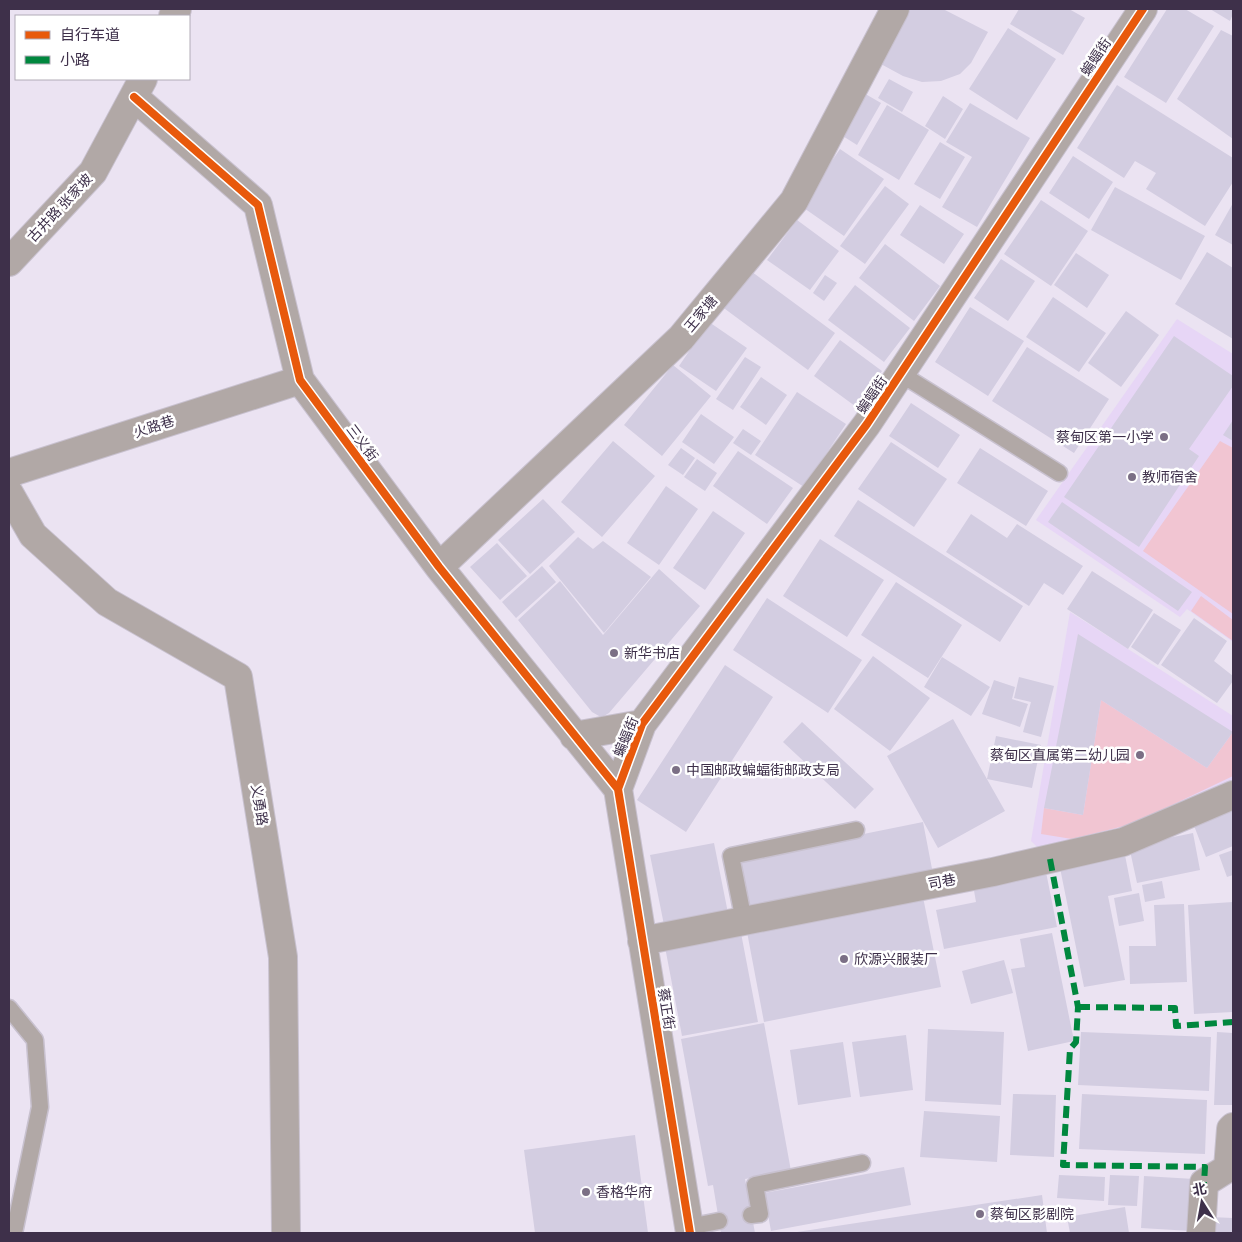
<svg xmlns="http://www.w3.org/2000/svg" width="1242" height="1242" font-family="Signika,'Noto Sans SC',sans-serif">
<rect width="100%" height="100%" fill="#ebe3f2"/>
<path fill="#e7d6f6" d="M 1177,319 L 1233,354 L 1233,642 L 1187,609 L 1180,617 L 1036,520 Z
M 1070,612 L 1233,716 L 1233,794 L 1050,859 L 1031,841 Z"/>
<path fill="#f1c5d2" d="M 1220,441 L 1233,448 L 1233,614 L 1143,551 Z
M 1201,596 L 1233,620 L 1233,641 L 1191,611 Z
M 1101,700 L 1207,768 L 1233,732 L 1233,776 L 1132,824 L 1072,839 L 1041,834 L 1044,808 L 1083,815 Z"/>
<path fill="#d3cde1" d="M 907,9 L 943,9 L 988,32 L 971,63 L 960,74 L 941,81 L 922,82 L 903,76 L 879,63 Z
M 1019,9 L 1069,9 L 1085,18 L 1063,55 L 1010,24 Z
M 1167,9 L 1185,9 L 1214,26 L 1166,103 L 1124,77 Z
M 1210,9 L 1233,9 L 1233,14 L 1230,21 Z
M 1008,28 L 1056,59 L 1017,120 L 969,89 Z
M 1221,30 L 1233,36 L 1233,139 L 1177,99 Z
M 889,79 L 913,92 L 902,112 L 878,98 Z
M 1117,85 L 1233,158 L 1233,182 L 1205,226 L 1146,189 L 1156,173 L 1135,161 L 1124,178 L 1077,148 Z
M 862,92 L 881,103 L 857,145 L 838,133 Z
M 943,96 L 963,109 L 945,139 L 925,126 Z
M 970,103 L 1030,138 L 977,227 L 942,207 L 972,157 L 946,142 Z
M 887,105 L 929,130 L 899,180 L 858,155 Z
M 940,142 L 965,157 L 940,199 L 914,184 Z
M 840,149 L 884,179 L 844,236 L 801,206 Z
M 1073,156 L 1113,182 L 1089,219 L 1049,193 Z
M 885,186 L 909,204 L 865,264 L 840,246 Z
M 1115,187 L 1205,236 L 1181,280 L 1091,230 Z
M 1041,200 L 1088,231 L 1051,286 L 1004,254 Z
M 1233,203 L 1233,245 L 1215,235 Z
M 920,205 L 964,234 L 944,264 L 900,235 Z
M 797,220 L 839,251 L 810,290 L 767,260 Z
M 885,244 L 940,286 L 914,321 L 859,278 Z
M 1207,252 L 1233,268 L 1233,339 L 1175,304 Z
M 1076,253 L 1109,275 L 1087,308 L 1054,285 Z
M 1001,259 L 1035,281 L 1008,321 L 974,298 Z
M 748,269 L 835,333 L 808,370 L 721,306 Z
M 825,275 L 837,283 L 824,301 L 813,293 Z
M 855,285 L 910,328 L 884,362 L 828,320 Z
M 1053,297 L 1106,333 L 1079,372 L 1026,337 Z
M 970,307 L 1024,341 L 988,396 L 935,362 Z
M 1126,311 L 1159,335 L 1121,387 L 1088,363 Z
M 709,322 L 747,348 L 716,391 L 679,366 Z
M 1174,336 L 1233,376 L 1233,386 L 1189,449 L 1199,456 L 1139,547 L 1064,497 Z
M 840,340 L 882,371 L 855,406 L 814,376 Z
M 1027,347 L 1109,399 L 1074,453 L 992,401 Z
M 745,357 L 761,367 L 733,410 L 716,399 Z
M 673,365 L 711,396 L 662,456 L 624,425 Z
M 761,377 L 787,395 L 766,425 L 740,407 Z
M 797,392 L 846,424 L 804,487 L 755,455 Z
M 911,403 L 960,435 L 938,468 L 889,436 Z
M 701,414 L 734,437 L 714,464 L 682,442 Z
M 1233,420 L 1233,441 L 1223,435 Z
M 743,429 L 761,441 L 751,455 L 733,443 Z
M 613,441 L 655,476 L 602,537 L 561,502 Z
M 891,442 L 947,479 L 914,527 L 858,489 Z
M 681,448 L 695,458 L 683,475 L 668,465 Z
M 980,448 L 1048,491 L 1026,526 L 957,483 Z
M 738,451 L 793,488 L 767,524 L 713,486 Z
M 697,459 L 717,473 L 705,491 L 684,477 Z
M 666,486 L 698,509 L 659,565 L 627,543 Z
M 543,499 L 575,532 L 530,574 L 498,540 Z
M 858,500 L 1023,606 L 1000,642 L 834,536 Z
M 1062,502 L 1192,592 L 1178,611 L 1048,522 Z
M 713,511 L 745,533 L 705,590 L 673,568 Z
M 971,514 L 1007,538 L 1017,524 L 1083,566 L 1063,595 L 1044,583 L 1029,606 L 946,552 Z
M 578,537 L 593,549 L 603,541 L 651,577 L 604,633 L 549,566 Z
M 820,539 L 884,580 L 847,637 L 783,596 Z
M 497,543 L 527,576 L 500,600 L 470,567 Z
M 542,566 L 556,582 L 516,618 L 502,602 Z
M 659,569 L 700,606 L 609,713 L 604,716 L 599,716 L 592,712 L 518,620 L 560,581 L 603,635 Z
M 1092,571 L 1153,610 L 1128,649 L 1067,609 Z
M 896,582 L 962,625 L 928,678 L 861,635 Z
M 767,598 L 862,660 L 828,713 L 733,650 Z
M 1154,613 L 1181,630 L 1158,665 L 1131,647 Z
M 1194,618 L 1227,641 L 1214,661 L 1233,676 L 1233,681 L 1217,703 L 1161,665 Z
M 1078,634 L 1233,732 L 1207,768 L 1101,700 L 1083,815 L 1044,808 Z
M 873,656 L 930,698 L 890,751 L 834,709 Z
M 942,657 L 990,687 L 971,716 L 924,687 Z
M 725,665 L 773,697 L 686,832 L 637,800 Z
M 1019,677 L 1054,686 L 1041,737 L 1023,732 L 1031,702 L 1014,698 Z
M 994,680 L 1015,687 L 1012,699 L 1028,704 L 1020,727 L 982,714 Z
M 953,719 L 1005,811 L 938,848 L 887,756 Z
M 802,722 L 874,789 L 855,809 L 783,742 Z
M 996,736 L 1041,745 L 1032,788 L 987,779 Z
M 1233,807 L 1233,846 L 1206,857 L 1193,823 Z
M 923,822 L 933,874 L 750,912 L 739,859 Z
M 1193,833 L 1200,870 L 1137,883 L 1129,846 Z
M 714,843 L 728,913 L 664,925 L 650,855 Z
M 1124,850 L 1132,891 L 1108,896 L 1125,980 L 1084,987 L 1059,863 Z
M 1233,850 L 1233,875 L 1227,877 L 1219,855 Z
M 1046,872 L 1057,927 L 944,949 L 936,910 L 976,902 L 973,885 Z
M 1162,881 L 1165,898 L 1145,902 L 1142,885 Z
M 1139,893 L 1144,921 L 1119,926 L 1114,898 Z
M 923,897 L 941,987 L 764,1022 L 747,932 Z
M 1233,902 L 1233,1012 L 1194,1014 L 1188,905 Z
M 1184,904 L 1187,982 L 1130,984 L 1129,946 L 1156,946 L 1154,905 Z
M 741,933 L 758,1022 L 682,1036 L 665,947 Z
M 1052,933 L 1074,1041 L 1028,1051 L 1011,969 L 1025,967 L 1020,939 Z
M 1004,960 L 1013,993 L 971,1004 L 962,971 Z
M 764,1023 L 791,1171 L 745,1179 L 755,1233 L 721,1233 L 713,1185 L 708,1186 L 681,1039 Z
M 928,1029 L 1004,1032 L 1001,1105 L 925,1101 Z
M 1081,1032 L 1211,1037 L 1209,1091 L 1078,1085 Z
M 1217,1032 L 1233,1033 L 1233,1105 L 1214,1105 Z
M 906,1035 L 913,1090 L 860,1097 L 852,1042 Z
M 843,1042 L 851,1097 L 798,1105 L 790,1050 Z
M 1013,1094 L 1056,1095 L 1054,1157 L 1010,1155 Z
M 1082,1094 L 1207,1100 L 1205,1154 L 1079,1149 Z
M 924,1111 L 1000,1116 L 997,1162 L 920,1157 Z
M 635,1135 L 648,1233 L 535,1233 L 524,1150 Z
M 904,1167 L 911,1205 L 771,1231 L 764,1193 Z
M 1059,1175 L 1105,1177 L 1104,1201 L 1057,1198 Z
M 1110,1175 L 1139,1176 L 1137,1206 L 1108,1205 Z
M 1144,1176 L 1194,1179 L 1191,1231 L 1141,1228 Z
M 1042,1195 L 1047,1233 L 797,1233 L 797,1232 Z
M 1125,1207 L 1129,1233 L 1070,1233 L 1067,1217 Z
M 1210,1217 L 1233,1218 L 1233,1233 L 1209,1233 Z"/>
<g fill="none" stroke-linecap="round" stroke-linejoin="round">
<g stroke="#c8c1cf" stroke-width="19">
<path id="service" d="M 901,374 L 1059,473
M 744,921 L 731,856 L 856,830
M 9,1008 L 35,1040 L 40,1107 L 14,1233
M 751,1215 L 760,1214 L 755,1185 L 862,1163
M 689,1227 L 719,1221"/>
</g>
<g stroke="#c8c1cf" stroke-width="30">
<path id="minor" d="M 173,16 L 177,9
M 134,97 L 258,205 L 300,380 L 439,567 L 618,789
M 9,262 L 93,172 L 143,79
M 9,473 L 300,380
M 9,493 L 33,535 L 107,602 L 238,677 L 283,957 L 286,1233
M 439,567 L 681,338 L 794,201 L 895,9
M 574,736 L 642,724
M 642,941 L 993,872 L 1123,842 L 1233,795
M 690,1233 L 618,789 L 642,724 L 867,424 L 1143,9
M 1201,1233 L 1204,1183 L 1228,1168 L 1231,1129 L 1233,1127"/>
</g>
<use href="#service" stroke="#b1a8a6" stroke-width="16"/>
<use href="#minor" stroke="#b1a8a6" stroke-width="28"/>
<path stroke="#00873e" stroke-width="6" stroke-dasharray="12 6" stroke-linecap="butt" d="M 1050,859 L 1078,1007 L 1076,1042 L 1070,1049 L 1063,1165 L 1205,1167 L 1204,1183
M 1078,1007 L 1175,1008 L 1176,1026 L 1233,1022"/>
<g stroke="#fff" stroke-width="11">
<path id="cycleway" d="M 134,97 L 258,205 L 300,380 L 439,567 L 618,789
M 690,1233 L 618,789 L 642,724 L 867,424 L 1143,9"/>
</g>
<use href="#cycleway" stroke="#e8590c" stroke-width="8"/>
</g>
<g fill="#7b6f85" stroke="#fff" stroke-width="2">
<circle cx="1164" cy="437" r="5"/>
<circle cx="1132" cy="477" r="5"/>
<circle cx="614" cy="653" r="5"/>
<circle cx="1140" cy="755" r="5"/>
<circle cx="676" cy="770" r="5"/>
<circle cx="844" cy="959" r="5"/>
<circle cx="586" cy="1192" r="5"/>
<circle cx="980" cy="1214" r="5"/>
</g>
<g text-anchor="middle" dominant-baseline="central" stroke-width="5" stroke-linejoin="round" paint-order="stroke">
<g font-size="14" fill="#3e304a" stroke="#fff">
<text transform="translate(1096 57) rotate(-56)">蝙蝠街</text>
<text transform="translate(60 208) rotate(-47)">古井路 张家坡</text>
<text transform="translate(701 314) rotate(-50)">王家塘</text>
<text transform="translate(872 395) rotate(-56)">蝙蝠街</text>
<text transform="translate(154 427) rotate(-18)">火路巷</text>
<text transform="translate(362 443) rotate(53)">三义街</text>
<text transform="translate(626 737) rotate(-67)">蝙蝠街</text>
<text transform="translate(259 805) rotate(81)">义勇路</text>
<text transform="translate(942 882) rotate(-11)">司巷</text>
<text transform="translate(666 1009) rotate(81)">蔡正街</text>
</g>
<g font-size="14" fill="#3e304a" stroke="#fff" text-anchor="start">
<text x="1154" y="437" text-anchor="end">蔡甸区第一小学</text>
<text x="1142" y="477">教师宿舍</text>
<text x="624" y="653">新华书店</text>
<text x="1130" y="755" text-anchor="end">蔡甸区直属第二幼儿园</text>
<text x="686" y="770">中国邮政蝙蝠街邮政支局</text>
<text x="854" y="959">欣源兴服装厂</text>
<text x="596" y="1192">香格华府</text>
<text x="990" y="1214">蔡甸区影剧院</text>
</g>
</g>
<rect width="1242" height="1242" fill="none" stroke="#3e304a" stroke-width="20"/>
<rect x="15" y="15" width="175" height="65" fill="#ffffff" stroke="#b2acb7"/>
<rect x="25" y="31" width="25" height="8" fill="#e8590c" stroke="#b2acb7"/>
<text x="60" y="40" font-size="15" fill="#3e304a">自行车道</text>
<rect x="25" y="56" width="25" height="8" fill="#00873e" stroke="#b2acb7"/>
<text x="60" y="65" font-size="15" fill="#3e304a">小路</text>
<g transform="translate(1202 1202) rotate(349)" stroke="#ffffff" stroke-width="4" paint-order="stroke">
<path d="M0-4L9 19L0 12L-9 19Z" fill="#3e304a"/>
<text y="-8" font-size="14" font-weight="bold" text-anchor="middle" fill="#3e304a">北</text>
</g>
</svg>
